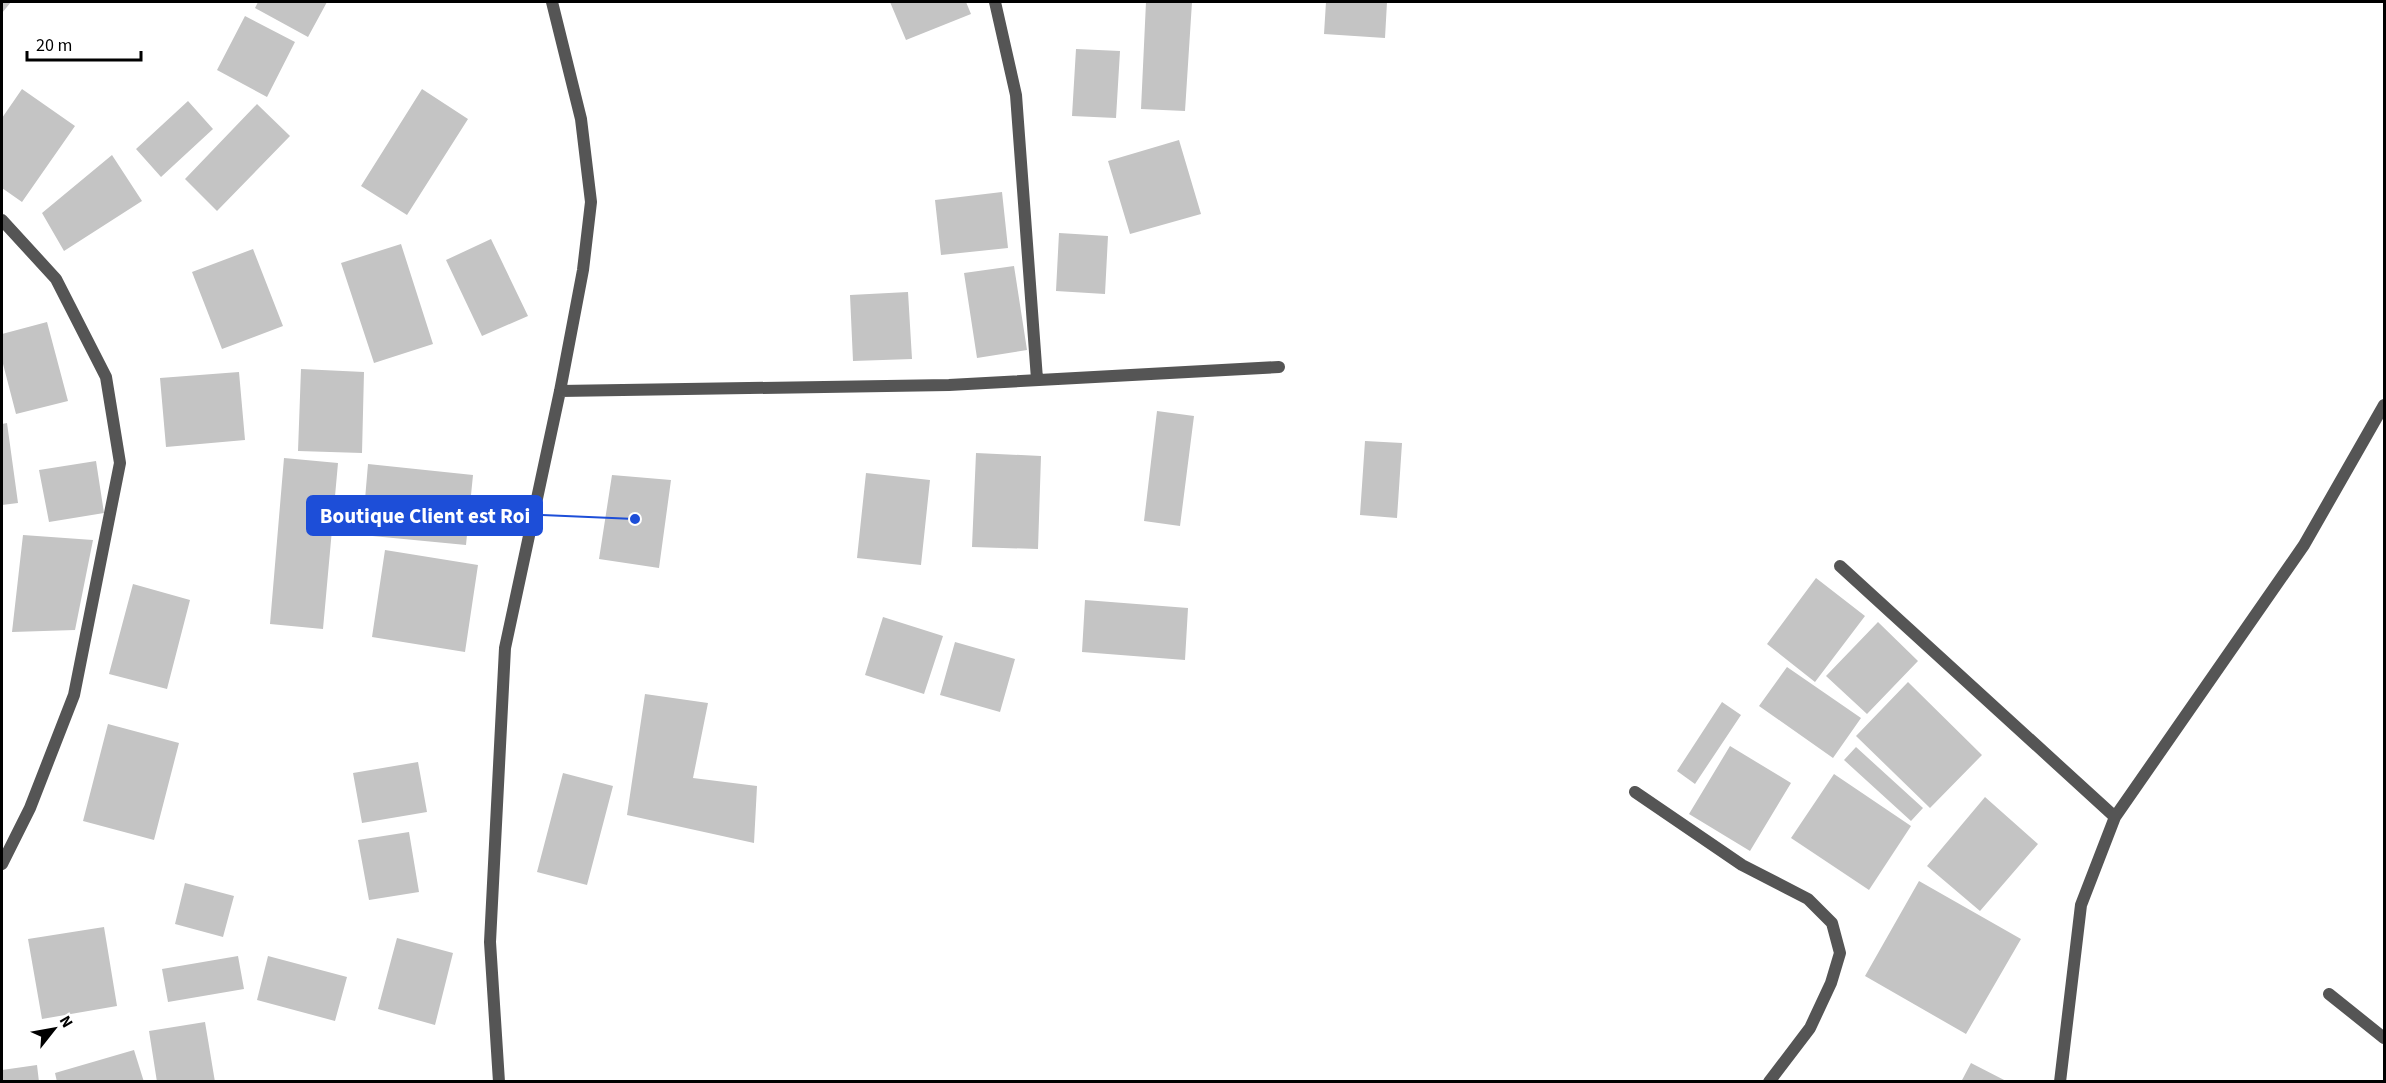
<svg xmlns="http://www.w3.org/2000/svg" width="2386" height="1083" font-family="'Source Sans 3',sans-serif">
<rect width="100%" height="100%" fill="#fff"/>
<path fill="#c4c4c4" d="M 2,2 L 11,2 L 2,13 Z
M 258,2 L 327,2 L 308,37 L 255,8 Z
M 890,2 L 966,2 L 971,14 L 906,40 Z
M 1146,2 L 1192,2 L 1185,111 L 1141,109 Z
M 1326,2 L 1387,2 L 1385,38 L 1324,34 Z
M 245,16 L 295,42 L 267,97 L 217,70 Z
M 1076,49 L 1120,51 L 1116,118 L 1072,116 Z
M 22,89 L 75,126 L 22,202 L 2,188 L 2,118 Z
M 422,89 L 468,119 L 407,215 L 361,186 Z
M 188,101 L 213,129 L 161,177 L 136,149 Z
M 257,104 L 290,136 L 217,211 L 185,179 Z
M 1179,140 L 1201,214 L 1130,234 L 1108,161 Z
M 112,155 L 142,201 L 64,251 L 42,213 Z
M 1002,192 L 1008,248 L 941,255 L 935,200 Z
M 1059,233 L 1108,236 L 1105,294 L 1056,291 Z
M 491,239 L 528,316 L 482,336 L 446,260 Z
M 401,244 L 433,344 L 374,363 L 341,263 Z
M 253,249 L 283,326 L 222,349 L 192,272 Z
M 1014,266 L 1027,350 L 977,358 L 964,273 Z
M 908,292 L 912,359 L 853,361 L 850,295 Z
M 47,322 L 68,401 L 16,414 L 2,360 L 2,334 Z
M 301,369 L 364,372 L 362,453 L 298,451 Z
M 239,372 L 245,440 L 166,447 L 160,378 Z
M 1157,411 L 1194,416 L 1180,526 L 1144,521 Z
M 7,423 L 18,503 L 2,505 L 2,424 Z
M 1365,441 L 1402,443 L 1397,518 L 1360,515 Z
M 976,453 L 1041,456 L 1038,549 L 972,547 Z
M 284,458 L 338,463 L 323,629 L 270,624 Z
M 96,461 L 104,513 L 49,522 L 39,470 Z
M 368,464 L 473,475 L 466,545 L 362,535 Z
M 866,473 L 930,480 L 921,565 L 857,558 Z
M 612,475 L 671,480 L 659,568 L 599,559 Z
M 23,535 L 93,540 L 75,630 L 12,632 Z
M 385,550 L 478,565 L 465,652 L 372,637 Z
M 1816,578 L 1865,616 L 1815,682 L 1767,644 Z
M 133,584 L 190,600 L 167,689 L 109,674 Z
M 1085,600 L 1188,608 L 1185,660 L 1082,652 Z
M 883,617 L 943,636 L 924,694 L 865,675 Z
M 1878,622 L 1918,661 L 1867,714 L 1826,676 Z
M 955,642 L 1015,659 L 1000,712 L 940,695 Z
M 1787,667 L 1861,718 L 1833,758 L 1759,706 Z
M 1908,682 L 1982,755 L 1930,808 L 1856,736 Z
M 645,694 L 708,703 L 693,778 L 757,786 L 754,843 L 627,815 Z
M 1722,702 L 1741,715 L 1695,784 L 1677,771 Z
M 108,724 L 179,743 L 154,840 L 83,821 Z
M 1730,746 L 1791,783 L 1750,851 L 1689,814 Z
M 1856,747 L 1923,808 L 1911,821 L 1844,760 Z
M 418,762 L 427,812 L 362,823 L 353,773 Z
M 563,773 L 613,786 L 587,885 L 537,872 Z
M 1834,774 L 1911,826 L 1869,890 L 1791,838 Z
M 1985,797 L 2038,844 L 1980,911 L 1927,866 Z
M 409,832 L 419,892 L 369,900 L 358,840 Z
M 1919,881 L 2021,939 L 1966,1034 L 1865,976 Z
M 185,883 L 234,896 L 223,937 L 175,924 Z
M 104,927 L 117,1006 L 42,1019 L 28,939 Z
M 397,938 L 453,953 L 435,1025 L 378,1009 Z
M 238,956 L 244,989 L 168,1002 L 162,969 Z
M 268,956 L 347,977 L 335,1021 L 257,1000 Z
M 205,1022 L 215,1082 L 157,1082 L 149,1031 Z
M 134,1050 L 144,1082 L 57,1082 L 55,1073 Z
M 1971,1063 L 2008,1082 L 1961,1082 Z
M 37,1065 L 39,1082 L 2,1082 L 2,1070 Z"/>
<g fill="none" stroke-linecap="round" stroke-linejoin="round">
<path stroke="#555" stroke-width="12" d="M 995,2 L 1016,95 L 1037,379
M 2,220 L 56,279 L 106,377 L 120,463 L 74,695 L 30,808 L 2,864
M 560,391 L 949,385 L 1279,367
M 1840,566 L 2115,817
M 1635,792 L 1742,865 L 1808,899 L 1832,923 L 1840,953 L 1831,983 L 1810,1028 L 1769,1082
M 2329,994 L 2384,1038
M 499,1082 L 490,942 L 505,648 L 560,391 L 583,270 L 591,202 L 581,119 L 552,2
M 2060,1082 L 2081,905 L 2115,817 L 2304,545 L 2384,405"/>
</g>
<path fill="none" stroke="#1d4ed8" stroke-width="2" d="M635 519L542 515"/>
<circle fill="#1d4ed8" stroke="#fff" stroke-width="2" cx="635" cy="519" r="6"/>
<rect fill="#1d4ed8" stroke="#1d4ed8" stroke-width="2" x="307" y="496" width="235" height="39" rx="6"/>
<g font-size="21" text-anchor="middle" font-weight="bold" fill="#fff">
<text x="425" y="523">Boutique Client est Roi</text>
</g>
<rect width="2386" height="1083" fill="none" stroke="#000000" stroke-width="6"/>
<g transform="translate(54 1029) rotate(59)" stroke="#ffffff" stroke-width="4.5" paint-order="stroke">
<path d="M0-4.5L10 22L0 15L-10 22Z" fill="#000000"/>
<text y="-9" font-size="16" font-weight="bold" text-anchor="middle" fill="#000000">N</text>
</g>
<path d="M27 51v9h114v-9" fill="none" stroke="#000000" stroke-width="3"/>
<text x="36" y="51" font-size="18" fill="#000000" stroke="#ffffff" stroke-width="4.5" paint-order="stroke">20 m</text>
</svg>
